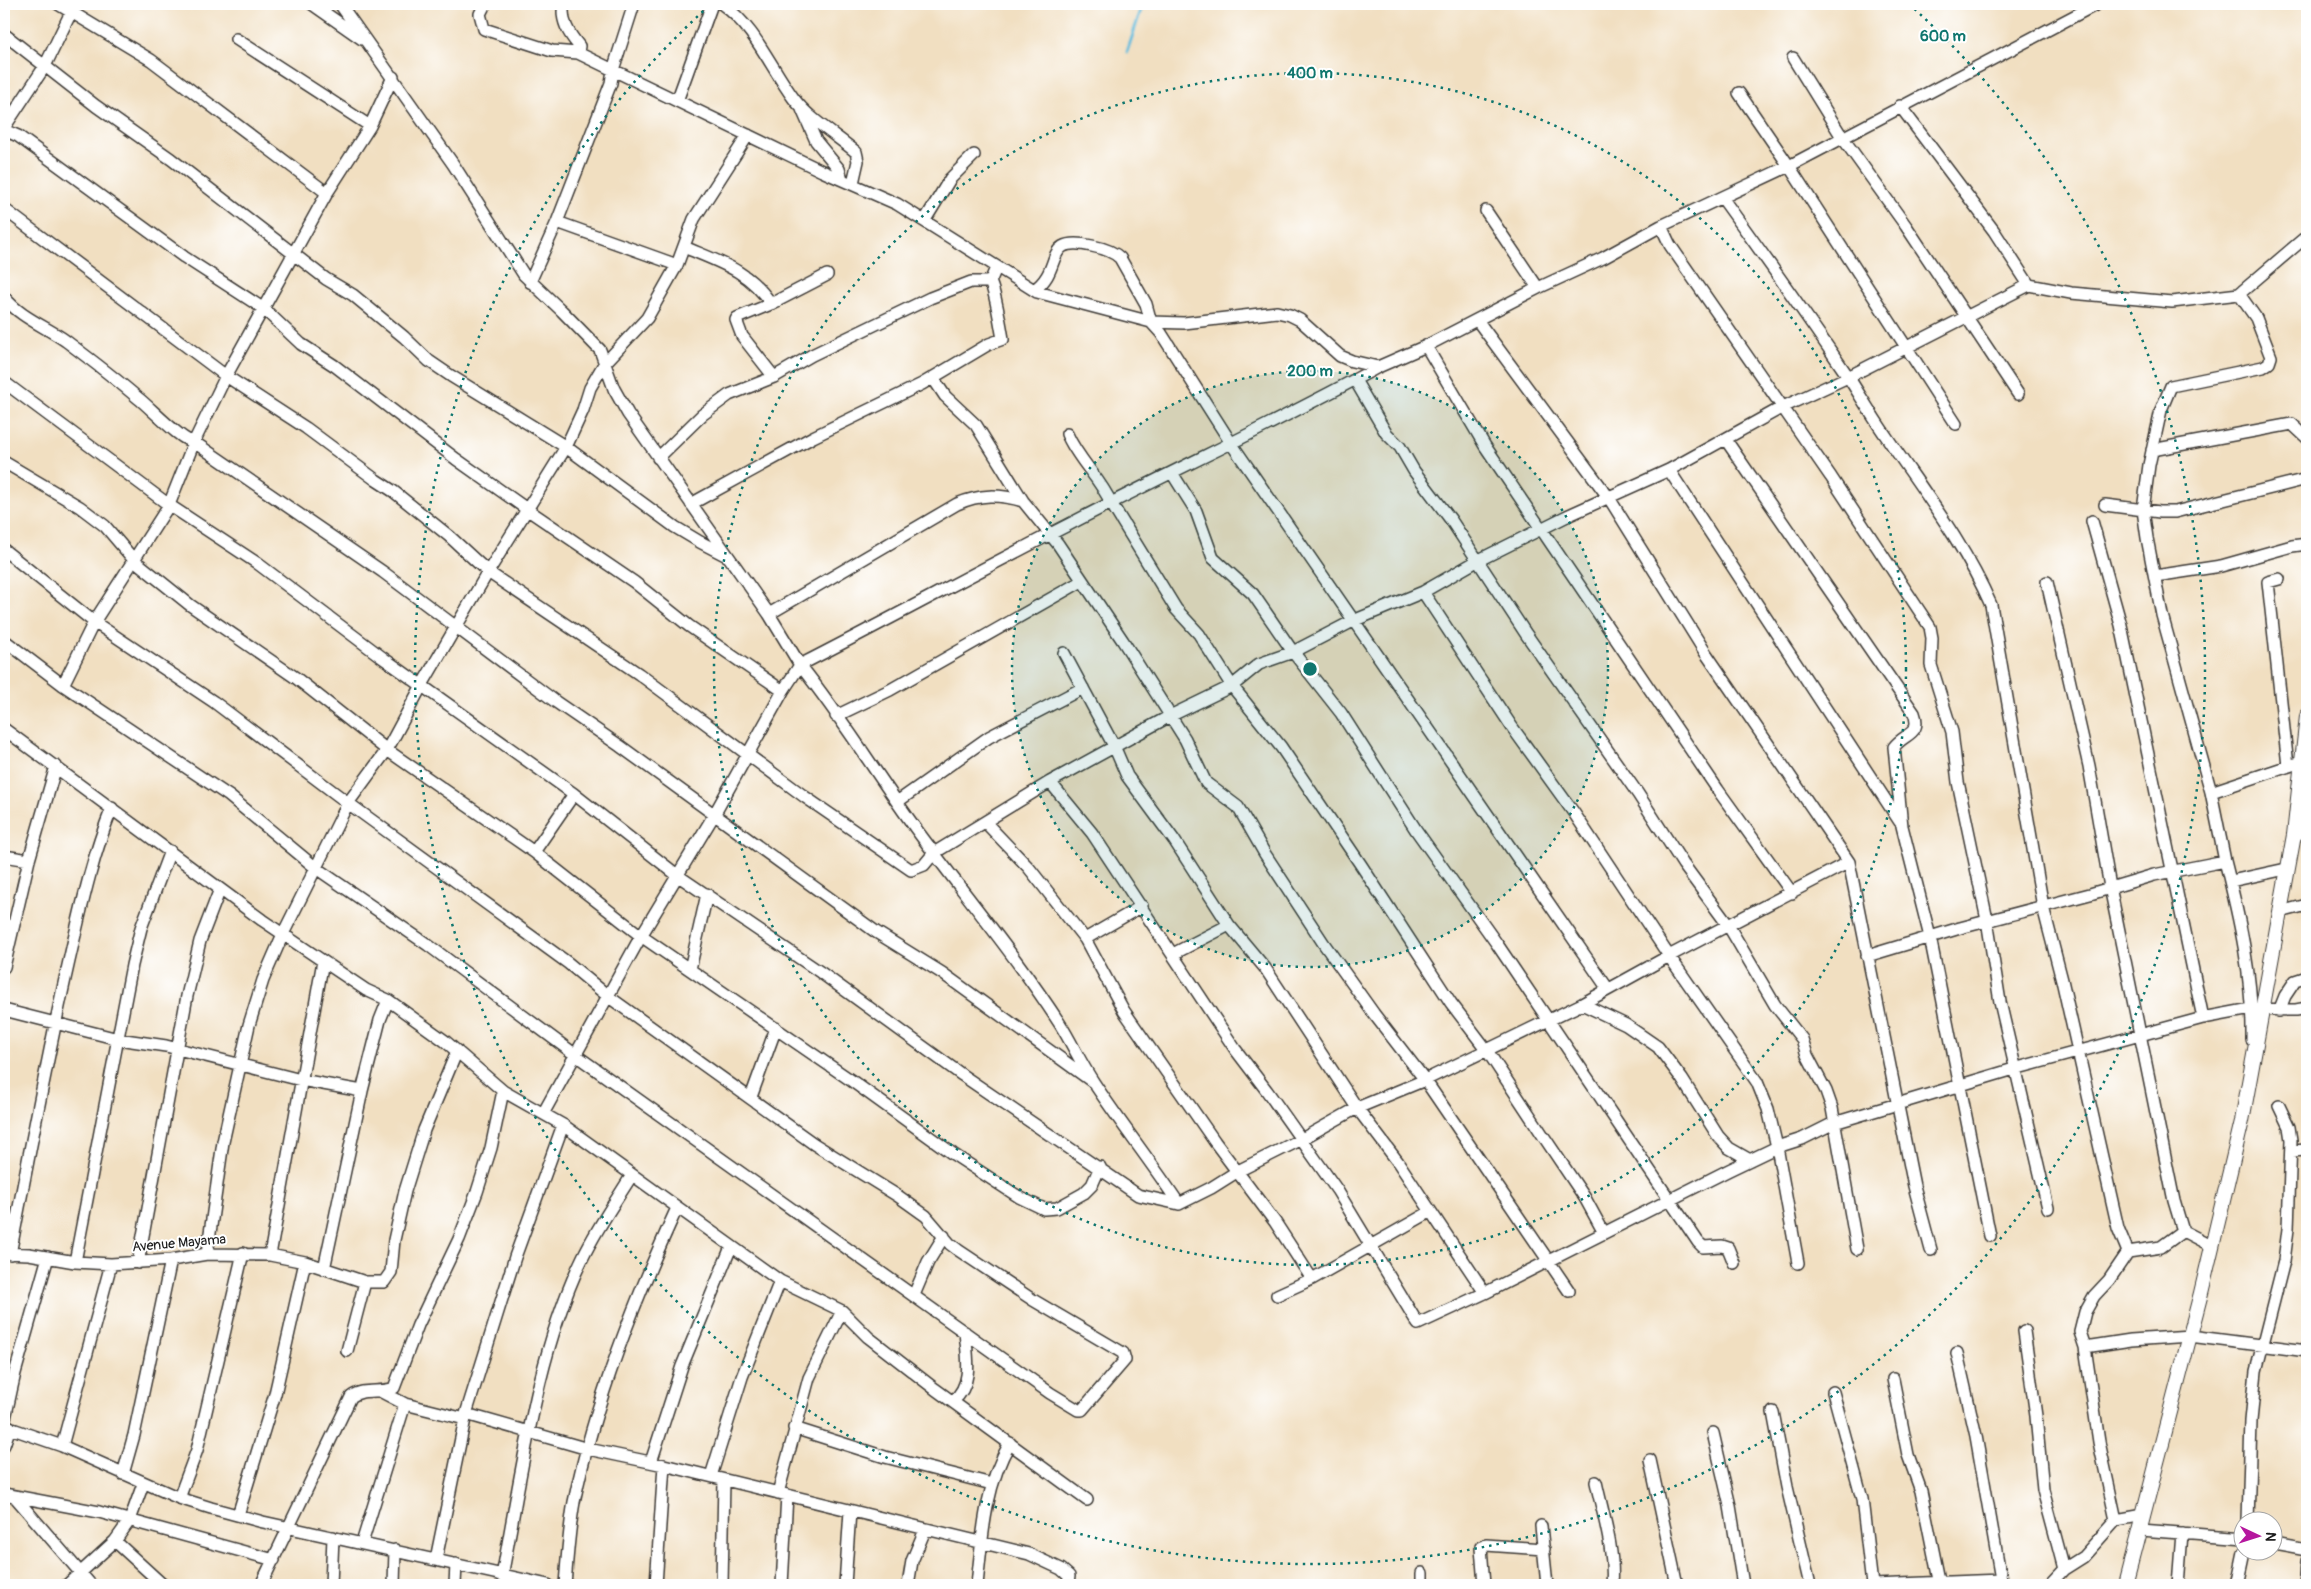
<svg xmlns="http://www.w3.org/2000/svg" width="2311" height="1589" font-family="Pangolin,sans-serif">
<rect width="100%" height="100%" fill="#fff"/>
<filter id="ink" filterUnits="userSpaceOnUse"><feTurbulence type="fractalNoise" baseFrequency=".02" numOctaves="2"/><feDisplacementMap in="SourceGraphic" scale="10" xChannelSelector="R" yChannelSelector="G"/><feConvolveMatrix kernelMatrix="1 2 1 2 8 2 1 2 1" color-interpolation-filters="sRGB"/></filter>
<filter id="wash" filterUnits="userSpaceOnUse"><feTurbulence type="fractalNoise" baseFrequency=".0096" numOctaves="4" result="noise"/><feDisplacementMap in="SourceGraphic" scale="20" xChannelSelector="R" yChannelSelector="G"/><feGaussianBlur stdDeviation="1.12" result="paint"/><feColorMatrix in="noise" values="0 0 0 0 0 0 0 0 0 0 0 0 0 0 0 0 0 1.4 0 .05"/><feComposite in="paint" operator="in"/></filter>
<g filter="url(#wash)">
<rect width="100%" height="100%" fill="#f1dfc1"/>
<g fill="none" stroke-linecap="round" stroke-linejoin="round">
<path stroke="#5dbbdc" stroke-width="3" d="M 1127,52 L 1143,4"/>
</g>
</g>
<g filter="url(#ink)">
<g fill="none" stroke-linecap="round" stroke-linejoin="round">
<g stroke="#3c3935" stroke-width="14">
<path id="minor" d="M 58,4 L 151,60 L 327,193
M 312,4 L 362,39
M 340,4 L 453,164 L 524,275 L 562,311 L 600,350 L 614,389 L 628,414 L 769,614 L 800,665 L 783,691 L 714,815 L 641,936 L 544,1112
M 485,4 L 480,14 L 484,29 L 552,51 L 578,53 L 822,171 L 897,204 L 1037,292 L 1151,322 L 1184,323 L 1277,312 L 1290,315 L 1300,320 L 1340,356 L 1352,361 L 1378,367 L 1426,346 L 1538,288 L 1603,258 L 1661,226 L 1789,166 L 2097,4
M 564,4 C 560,20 569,34 579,46 L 578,53
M 722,4 C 756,28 770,67 794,99 C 810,120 836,135 856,152 L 858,161 L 853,183
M 4,34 L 96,106 L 171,159 L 326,279 L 353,295 L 404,337 L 429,361 L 451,376 L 566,447 L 675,527 L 700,542 L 727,556
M 236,39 L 370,126
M 1793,58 L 1842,137 L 1906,226 L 2018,394
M 1739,93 L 1789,166 L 1956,424
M 677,101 L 712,4
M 1900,106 L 1994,231 L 2029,285
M 801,107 L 816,141 L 839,169 L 842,179
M 4,128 L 45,66 L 75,4
M 4,130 L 18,136 L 184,257 L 264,309 L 301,344 L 335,366 L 456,459 L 528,510 L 634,582 L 689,626 L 783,691
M 1723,199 C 1765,257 1807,316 1847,375 C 1860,395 1872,416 1886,436 C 1923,491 1964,543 1991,605 L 2043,907 L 2062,980 L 2118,1228 L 2128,1252 L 2161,1247 L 2183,1231
M 4,209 L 226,376 L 306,428 L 376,480 L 393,491 L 449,536 L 488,572 L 639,674 L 805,797 L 911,870 L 924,865 L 934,853 L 1050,782 L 1170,716 L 1232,686 L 1259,664 L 1293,652 L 1353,621 L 1423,592 L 1477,561 L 1567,516 L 1669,470 L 1783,407 L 1848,377 L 2029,285 L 2071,293 L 2172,302 L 2239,294 L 2307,236
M 1486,211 L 1538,288
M 925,220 L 950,179 L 974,155
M 557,222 L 677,265
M 1661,226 L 1670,245 L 1831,477 L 1930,627 L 1932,638 L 1931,665 L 1952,732 L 1958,782 L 1987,920 L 2000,1002 L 2048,1208
M 684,247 C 719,262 749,270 771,304
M 530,282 L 557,222 L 611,83 L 613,70 L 634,4
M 1034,290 C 1065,268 1041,235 1092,246 C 1102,248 1113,251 1120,258 L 1146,304 L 1151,322 L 1161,333 L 1231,443 L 1608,989
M 4,297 C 21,318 45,326 66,341 C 90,359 115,378 138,398 C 150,407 182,442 194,442 L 383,572 L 556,702 L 620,746 L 876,932 L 942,973 L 1093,1082
M 1477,320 L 1609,498 L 1705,652 L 1849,862 L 1914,1186 L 1931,1250
M 1426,346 L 1485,446 L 1718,790 L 1792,893
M 774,377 L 742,336 L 736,320 L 737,318 L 771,304 L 827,275
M 933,378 L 945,396 L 976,425 L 1023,501 L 1058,544 L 1123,641 L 1185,739 L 1206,783 L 1238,807 L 1265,854 L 1324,944 L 1374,1014 L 1425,1080 L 1569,1291
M 1355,380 L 1386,433 L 1400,447 L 1414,471 L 1451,520 L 1526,634 L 1638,794 L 1683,864 L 1728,925 L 1775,1005 L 1802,1039 L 1807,1055 L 1826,1091 L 1832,1108 L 1857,1249
M 4,382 L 169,505 L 257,563 L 383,658 L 574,794 L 677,875 L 820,972 L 962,1075 L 1138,1195 L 1179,1204 L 1211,1188 L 1238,1171 L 1300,1140 L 1357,1108 L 1425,1080 L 1582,1004 L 1669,956 L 1849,862
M 1067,434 C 1078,460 1100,478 1111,503 L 1176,609 L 1199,634 L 1232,686 L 1281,747 L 1361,865 L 1451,1003 L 1486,1049 L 1542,1134 L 1585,1198 L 1604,1233
M 1726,440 L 1914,713 C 1922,735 1904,733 1894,747 L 1902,826 L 1930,937 L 1990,1236
M 2152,450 L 2292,424 L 2307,438
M 658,458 L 702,415 L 729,395 L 774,377 L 812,355 L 930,298 L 971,282 L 990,282
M 4,462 L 80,507 L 105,526 L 134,560 L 190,605 L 296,678 L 387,750 L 534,852 L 641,936 L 852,1081 L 953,1154 L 1019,1197 L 1044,1209 L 1057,1208 L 1084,1193 L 1092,1185 L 1100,1167
M 1669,470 L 1900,822
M 1172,473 L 1196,511 L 1213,558 L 1253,594 L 1293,652 L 1341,713 L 1416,830 L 1497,944 L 1698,1242 L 1703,1247 L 1722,1246 L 1728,1248 L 1734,1263
M 691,504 L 813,437 L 922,384 L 989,344 L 1003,339 C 1001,327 995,291 990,282 L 996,268
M 2105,505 L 2160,512 L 2175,512 L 2307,479
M 2092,521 L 2121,625 L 2203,1018
M 4,550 L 94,622 L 214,702 L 348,803 L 568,963 L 609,997 L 814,1144 L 898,1196 L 926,1216 L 950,1244 L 958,1250 L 1033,1300 L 1123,1353 L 1125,1360 L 1082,1410 L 1078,1410 L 1050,1393 L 577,1056 L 428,945 L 316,868 L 229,796 L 63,685 L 4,640
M 2155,576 L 2221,566 L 2292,546 L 2307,544
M 2279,579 L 2268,582 L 2288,766
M 2047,582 L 2089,766 L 2110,887 L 2174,1201 L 2183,1231 L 2212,1246
M 1423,592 L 1512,727 L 1574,813 L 1669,956 L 1757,1082 L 1768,1109 L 1777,1147 L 1798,1263
M 769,614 L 957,504 C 980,494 999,494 1023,501
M 1064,653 L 1114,746 L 1127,776 L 1174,840 L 1229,925 L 1265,968 L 1357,1108 L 1398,1162 L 1485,1293
M 63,685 L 94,622 L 169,505 L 194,442 L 226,376 L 327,193 L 370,126 L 393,77
M 836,716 L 890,690 L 1082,581
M 4,729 L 262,920 L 366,990 L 388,1000 L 445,1041 L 503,1091 L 563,1125 L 780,1281 L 842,1311 L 868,1337 L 935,1389 L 1087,1500
M 1050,782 L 1092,833 L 1235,1049 L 1267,1091 L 1337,1190 L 1418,1324 L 1485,1293 L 1729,1170 L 1777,1147 L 1802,1139 L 1834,1123 L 2014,1069 L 2203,1018 L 2251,1009 L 2296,1010 L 2307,1008
M 2211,792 L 2295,764
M 897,802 L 989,737 L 1083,688
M 985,822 L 1029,868 L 1085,939 L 1124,1011 L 1215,1142 L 1275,1222 L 1312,1279
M 2294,835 L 2307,831
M 534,852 L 574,794
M 4,856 L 29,860
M 2225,861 L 2211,792 L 2162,615 L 2147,538 L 2143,510 L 2149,465 L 2161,410 L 2171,386 L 2263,367 L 2269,363 L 2271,357 L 2256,318 L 2239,294
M 2231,881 L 2286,869
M 2280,912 L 2307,905
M 1085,939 L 1142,906
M 1173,954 L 1229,925
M 1867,956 L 1960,928 L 2090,894 L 2154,875 L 2225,861 C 2240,920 2253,978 2252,1040
M 4,967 L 29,860 L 56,766
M 690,969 L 707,894
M 1582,1004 L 1626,1025 L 1658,1047 L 1682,1079 L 1718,1136 L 1729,1148 L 1750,1160
M 4,1010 L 118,1039 L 166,1046 L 301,1080 L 362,1091
M 2279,1011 L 2285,996 L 2295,981 L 2307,977
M 751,1097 L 776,1028
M 2291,1151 L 2307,1150
M 1179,1204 C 1152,1163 1121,1124 1094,1083 C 1081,1064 1072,1043 1060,1024 C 1016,956 964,894 916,829 C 877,775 841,716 800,665 C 890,619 978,571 1068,525 C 1171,471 1277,423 1378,367
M 4,1253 L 29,1254 L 75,1262 L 111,1264 L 171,1260 L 207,1254 L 270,1255 L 305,1262 L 365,1282 L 384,1282 L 391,1272 L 394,1240 L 405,1191 L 424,1130 L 457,1051
M 10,1254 C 29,1156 47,1058 69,961 C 81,909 92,857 112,808
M 207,1254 L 223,1142 L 249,1025 L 263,980 L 283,934 L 348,803 L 387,750 L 422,685 L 488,572 L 566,447 L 583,410 L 590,388 L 604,364 L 647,318 L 677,265 L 694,219 L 748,135
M 270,1255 L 323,961
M 75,1262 L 132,965 L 141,928 L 170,851
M 138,1263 L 187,996 L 200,941 L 220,889
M 324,1269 L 362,1091 L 380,1020 L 388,1000
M 914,1295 L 928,1262 L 944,1236
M 1277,1295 L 1312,1279 L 1430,1212
M 2024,1331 L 2036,1416 L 2043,1490 L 2064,1569
M 2085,1347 L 2131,1340 L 2190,1336 L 2307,1351
M 347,1351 L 365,1282
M 1957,1353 L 1976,1436 L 2002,1585
M 1893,1379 L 1908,1455 L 1921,1491 L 1940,1585
M 380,1391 L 405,1404 L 465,1419
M 1833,1392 L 1862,1499 L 1872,1585
M 953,1401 C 974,1384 967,1356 965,1332
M 1773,1412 L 1787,1487 L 1810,1585
M 466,1414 L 588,1449 L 664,1465 L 1029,1554 L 1061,1569 L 1069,1576 L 1068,1585
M 4,1423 L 15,1373 L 48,1257
M 4,1426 L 62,1446 L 179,1498 L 211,1508 L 263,1522 L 548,1585
M 794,1428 L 885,1457 L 992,1484
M 1713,1433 L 1730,1506 L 1743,1585
M 4,1445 L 10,1427
M 62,1446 L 111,1264
M 1650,1460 L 1677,1585
M 651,1462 L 682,1366 L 731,1247
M 123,1474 L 134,1435 L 171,1260
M 711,1476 L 742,1377 L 780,1281
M 1596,1482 C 1603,1515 1615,1551 1612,1585
M 778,1493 L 809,1378 L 842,1311
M 4,1494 L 99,1512 L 274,1560
M 15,1497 L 91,1585
M 179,1498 L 197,1450 L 243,1253
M 238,1515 L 275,1394 L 305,1262
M 2116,1520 L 2099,1442 L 2085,1347 L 2080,1332 L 2085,1312 L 2094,1296 L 2109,1280 L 2128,1252
M 2248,1522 L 2251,1421 L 2256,1371 L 2284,1261 L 2288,1229 L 2291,1140 L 2289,1127 L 2279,1106
M 1541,1526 L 1547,1585
M 2141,1530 L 2244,1538
M 115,1541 L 163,1585
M 362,1543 L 405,1404
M 2274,1544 L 2307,1550
M 436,1559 L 466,1414 L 515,1257 L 563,1125
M 1422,1573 L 1422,1585
M 502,1576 C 522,1472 537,1351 583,1257 C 597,1228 615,1202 632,1175
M 67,1585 L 115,1541 L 130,1520 L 143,1484
M 261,1585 L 351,1397 C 364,1387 380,1394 394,1388 L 418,1325 L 459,1239 L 477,1192 L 491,1148 L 503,1091
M 331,1585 L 333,1537
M 394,1585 L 395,1550
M 455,1585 L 456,1564
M 565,1585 C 567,1558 569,1530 574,1502 C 595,1401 634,1302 677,1208
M 656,1585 L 664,1465
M 722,1585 L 724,1480
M 782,1585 L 787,1495
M 845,1585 L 850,1511
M 908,1585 L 912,1561 L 925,1530
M 977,1585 C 982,1538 985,1485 1010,1443
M 1484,1585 L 1481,1547 L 1486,1545 L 1544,1549
M 1873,1585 L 2001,1580
M 2049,1585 L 2064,1569 L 2083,1557 L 2116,1520 L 2144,1515
M 2178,1585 L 2182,1533
M 2237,1585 L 2244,1552
M 2305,1585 L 2307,1561"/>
</g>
<g stroke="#3c3935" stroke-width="16">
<path id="tertiary" d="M 2125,1585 L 2201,1293 L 2242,1121 L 2294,835 L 2307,716"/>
</g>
<use href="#minor" stroke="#fff" stroke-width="11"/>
<use href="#tertiary" stroke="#fff" stroke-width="14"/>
</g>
</g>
<circle cx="1310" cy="669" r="298" fill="#0f766e" fill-opacity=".12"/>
<g fill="none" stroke="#0f766e" stroke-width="2.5" stroke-dasharray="2.5 5">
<circle cx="1310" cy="669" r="298"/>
<circle cx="1310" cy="669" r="596"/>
<path d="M1909 4A895 895 0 1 1 711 4"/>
</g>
<g text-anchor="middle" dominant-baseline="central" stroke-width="4" stroke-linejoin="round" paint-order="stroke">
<g font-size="14" fill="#1c1c1c" stroke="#fff">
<text transform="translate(179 1243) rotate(-5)">Avenue Mayama</text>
</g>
</g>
<circle cx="1310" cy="669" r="8" fill="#0f766e" stroke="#fff" stroke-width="2.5"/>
<g font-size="15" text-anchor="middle" font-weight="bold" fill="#0f766e" stroke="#fff" stroke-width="4" stroke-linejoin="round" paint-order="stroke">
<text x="1943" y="41">600 m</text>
<text x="1310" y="78">400 m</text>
<text x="1310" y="376">200 m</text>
</g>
<rect width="2311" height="1589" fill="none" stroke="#fff" stroke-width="20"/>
<g transform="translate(2258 1536) rotate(94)"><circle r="24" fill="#ffffff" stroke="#a4a4a4"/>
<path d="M0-4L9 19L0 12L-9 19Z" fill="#b5179e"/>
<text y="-8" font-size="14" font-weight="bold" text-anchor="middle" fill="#1c1c1c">N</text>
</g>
</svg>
